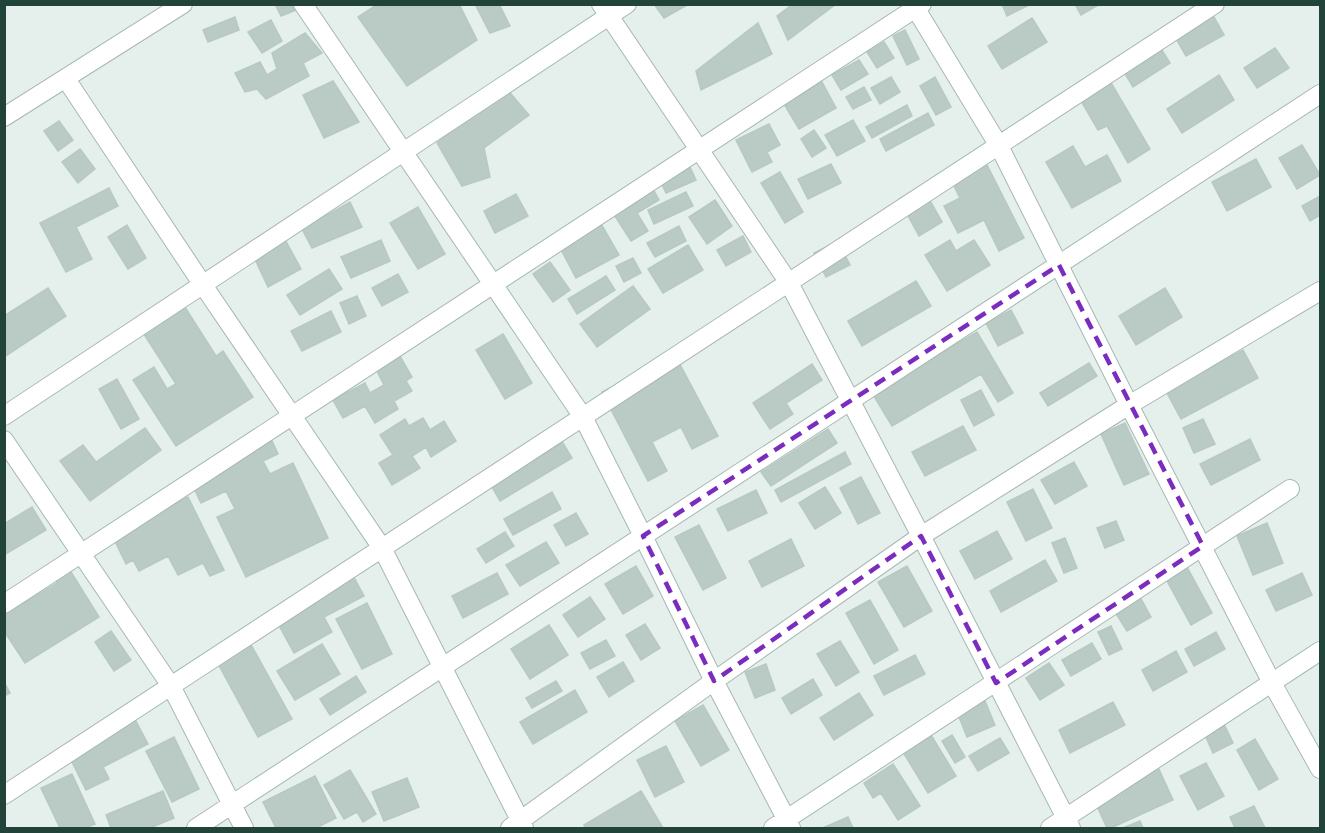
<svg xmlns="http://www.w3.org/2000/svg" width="1325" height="833" font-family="Mulish,sans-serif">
<rect width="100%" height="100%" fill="#e5efeb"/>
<path fill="#bacac4" stroke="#b6c9c2" stroke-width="1.5" d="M 275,4 L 293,4 L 296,10 L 281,16 Z
M 378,4 L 459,4 L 477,40 L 407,86 L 358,17 Z
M 475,4 L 499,4 L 510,26 L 490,33 Z
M 654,4 L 689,4 L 664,18 Z
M 793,4 L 836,4 L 788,40 L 777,16 Z
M 1002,4 L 1031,4 L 1007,16 Z
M 1075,4 L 1100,4 L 1081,15 Z
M 1209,8 L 1224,35 L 1186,56 L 1171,30 Z
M 235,17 L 239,30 L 208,42 L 203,30 Z
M 1032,18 L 1047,42 L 1002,69 L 988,46 Z
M 271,20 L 282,41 L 262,53 L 248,32 Z
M 758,23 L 772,54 L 701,90 L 696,71 Z
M 905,30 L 919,59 L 907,65 L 893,36 Z
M 305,33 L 322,53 L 303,63 L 309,76 L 266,99 L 257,89 L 245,92 L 235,73 L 260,62 L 267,75 L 277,69 L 272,53 Z
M 1155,39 L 1170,63 L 1133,87 L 1118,62 Z
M 884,42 L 894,58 L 877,68 L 867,52 Z
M 1275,48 L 1289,68 L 1257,88 L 1244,68 Z
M 859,60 L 868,74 L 841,90 L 832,75 Z
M 1219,75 L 1234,100 L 1182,133 L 1167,109 Z
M 1107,76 L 1150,149 L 1128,163 L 1107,126 L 1098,130 L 1077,94 Z
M 891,77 L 900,92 L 880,104 L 871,88 Z
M 935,77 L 951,107 L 936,115 L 920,86 Z
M 333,81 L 359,122 L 324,138 L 303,95 Z
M 822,82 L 836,108 L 799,129 L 784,104 Z
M 505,87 L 529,115 L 484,148 L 490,177 L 462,186 L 437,143 Z
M 864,87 L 871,100 L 853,109 L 846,97 Z
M 907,105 L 912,116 L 872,138 L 866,127 Z
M 928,113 L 934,125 L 886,151 L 880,139 Z
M 853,120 L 865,141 L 837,156 L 825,135 Z
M 59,121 L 73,140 L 58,151 L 44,131 Z
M 769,124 L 780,145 L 767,152 L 772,162 L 752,172 L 736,140 Z
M 814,130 L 826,148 L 812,157 L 801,139 Z
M 1302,145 L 1320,175 L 1297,189 L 1279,158 Z
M 1073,146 L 1085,167 L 1107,155 L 1121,181 L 1072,208 L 1046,162 Z
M 80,149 L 95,169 L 78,183 L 62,162 Z
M 1256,159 L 1271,187 L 1227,211 L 1212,182 Z
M 985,161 L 1024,238 L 999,251 L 984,220 L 958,233 L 944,206 L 960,198 L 950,178 Z
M 831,164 L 841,183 L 808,199 L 798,179 Z
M 690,167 L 696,180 L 666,193 L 660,180 Z
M 780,172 L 803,212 L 785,223 L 761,183 Z
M 922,186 L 942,222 L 919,236 L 899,199 Z
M 109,188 L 118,206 L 76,227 L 92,259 L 66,272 L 40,223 Z
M 653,189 L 659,200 L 637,213 L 648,231 L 631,241 L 613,213 Z
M 686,192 L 693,206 L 654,224 L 648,210 Z
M 516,194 L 528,216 L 495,233 L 484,211 Z
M 1320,196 L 1320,215 L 1310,221 L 1302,206 Z
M 715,200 L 732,226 L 707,244 L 689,217 Z
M 350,202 L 362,227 L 312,248 L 302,229 Z
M 418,207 L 445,254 L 418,269 L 390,223 Z
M 599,220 L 619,255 L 576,278 L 558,244 Z
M 127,225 L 146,258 L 128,269 L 108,237 Z
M 679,226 L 686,241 L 655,257 L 647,243 Z
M 282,234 L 301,269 L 268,287 L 252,253 Z
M 743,236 L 751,252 L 726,266 L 717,250 Z
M 381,240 L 390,261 L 351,278 L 341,257 Z
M 950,240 L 956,251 L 974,240 L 990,265 L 947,291 L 925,255 Z
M 838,241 L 850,265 L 826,277 L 814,253 Z
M 688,245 L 703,270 L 663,293 L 648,269 Z
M 633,258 L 641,273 L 624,282 L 616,266 Z
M 550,262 L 570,290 L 553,302 L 533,274 Z
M 329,269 L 342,289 L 300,315 L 287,295 Z
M 398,274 L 408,292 L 382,306 L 372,288 Z
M 606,276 L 615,290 L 577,314 L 568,299 Z
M 916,281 L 931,306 L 862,346 L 848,321 Z
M 633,286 L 650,309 L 597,347 L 580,324 Z
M 48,288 L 66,316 L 4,357 L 4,316 Z
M 1165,288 L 1182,317 L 1136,345 L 1119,316 Z
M 357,296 L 366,316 L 349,324 L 340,303 Z
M 181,301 L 216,356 L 223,351 L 253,397 L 176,446 L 133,380 L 154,367 L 167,389 L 176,384 L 140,328 Z
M 1011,310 L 1023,333 L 998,346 L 986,323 Z
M 331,311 L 341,332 L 302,351 L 291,331 Z
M 977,332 L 1013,393 L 998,402 L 981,374 L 892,426 L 872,393 Z
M 503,334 L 532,383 L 505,399 L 476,350 Z
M 1243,350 L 1258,378 L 1181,419 L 1166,391 Z
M 675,355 L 718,436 L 692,449 L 681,427 L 652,442 L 667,471 L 648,481 L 602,392 Z
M 400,356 L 412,377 L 406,381 L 412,391 L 394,401 L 398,409 L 375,423 L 365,406 L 343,418 L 333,400 L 365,383 L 370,393 L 384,385 L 376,369 Z
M 1089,363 L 1097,376 L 1048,406 L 1040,393 Z
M 812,364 L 822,380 L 786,403 L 793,414 L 770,429 L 753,403 Z
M 117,379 L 139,419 L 121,429 L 99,389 Z
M 981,390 L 994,415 L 974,426 L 961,400 Z
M 423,418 L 430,430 L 444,421 L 456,441 L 431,457 L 426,447 L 412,456 L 420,468 L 392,485 L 379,463 L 393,455 L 380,435 L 405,419 L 409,426 Z
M 1203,419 L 1215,444 L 1194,453 L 1183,428 Z
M 1125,423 L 1149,474 L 1124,485 L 1101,434 Z
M 963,426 L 976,450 L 925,476 L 912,452 Z
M 145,428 L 161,450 L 90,501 L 60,461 L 83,445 L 96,462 Z
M 828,429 L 837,443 L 771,486 L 761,472 Z
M 555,430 L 572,458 L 500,501 L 484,473 Z
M 269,434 L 278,454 L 263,461 L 270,474 L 293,463 L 328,538 L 246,577 L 217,517 L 235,509 L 226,491 L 201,503 L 191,482 Z
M 1250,439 L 1260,460 L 1211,485 L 1200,464 Z
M 845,452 L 851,464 L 781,502 L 775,490 Z
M 1074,462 L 1087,486 L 1055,504 L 1041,480 Z
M 861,477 L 880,513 L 858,524 L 840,488 Z
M 825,487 L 841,513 L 815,529 L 799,503 Z
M 1033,489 L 1052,528 L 1026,541 L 1007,502 Z
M 756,490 L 767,513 L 728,531 L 717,509 Z
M 552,492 L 561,509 L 513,535 L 504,519 Z
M 188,497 L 224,570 L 210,576 L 203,563 L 178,575 L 168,556 L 139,571 L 133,560 L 126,564 L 112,535 Z
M 32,507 L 46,530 L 4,555 L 4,524 Z
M 576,513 L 588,534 L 566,546 L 554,525 Z
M 1116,521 L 1124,540 L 1105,548 L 1097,528 Z
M 1267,523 L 1283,563 L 1253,575 L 1237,536 Z
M 699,525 L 726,578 L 703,590 L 675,537 Z
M 997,531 L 1012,559 L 975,579 L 960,551 Z
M 505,532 L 514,546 L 486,563 L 477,549 Z
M 1065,538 L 1077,568 L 1064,573 L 1052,543 Z
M 791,539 L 804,566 L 762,587 L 749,561 Z
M 546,542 L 559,563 L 520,586 L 506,565 Z
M 1045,560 L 1057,581 L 1001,612 L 990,591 Z
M 66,564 L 99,617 L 25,663 L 4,631 L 4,607 L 12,602 L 16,608 L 57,583 L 51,573 Z
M 636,566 L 653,596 L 623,614 L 605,584 Z
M 907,566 L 932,611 L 904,627 L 878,582 Z
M 1187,567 L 1212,613 L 1191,625 L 1166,579 Z
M 351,572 L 364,596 L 324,617 L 332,632 L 294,653 L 276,620 Z
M 497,573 L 508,594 L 463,618 L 452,596 Z
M 1302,573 L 1312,595 L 1276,611 L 1266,590 Z
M 590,597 L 605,619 L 578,637 L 563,615 Z
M 1140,597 L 1151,617 L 1127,631 L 1115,612 Z
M 870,600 L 898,650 L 874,664 L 846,613 Z
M 367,603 L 392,654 L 362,669 L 336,619 Z
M 645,624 L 660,648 L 641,660 L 626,635 Z
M 549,625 L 568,655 L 530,679 L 511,649 Z
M 1111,626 L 1122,649 L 1109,655 L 1098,632 Z
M 111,631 L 131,660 L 114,671 L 95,642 Z
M 1216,632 L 1225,649 L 1194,666 L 1185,649 Z
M 606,640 L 615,656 L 590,669 L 581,653 Z
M 249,641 L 292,719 L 258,737 L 216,660 Z
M 840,641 L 859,672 L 836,686 L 817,654 Z
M 1092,643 L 1101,659 L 1071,676 L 1062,660 Z
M 322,644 L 340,674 L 295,700 L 277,671 Z
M 1176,651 L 1187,672 L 1153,691 L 1142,670 Z
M 915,655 L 925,674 L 884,695 L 874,676 Z
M 623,662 L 634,681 L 609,697 L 597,677 Z
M 1049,663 L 1064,685 L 1040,700 L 1026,678 Z
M 766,664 L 775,690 L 755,698 L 745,672 Z
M 356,676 L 366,692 L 330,715 L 320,699 Z
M 813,679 L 822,695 L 791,714 L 782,698 Z
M 556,681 L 562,691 L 532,708 L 526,698 Z
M 4,682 L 10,693 L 4,696 Z
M 575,690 L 587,712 L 533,744 L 520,722 Z
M 859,693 L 873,715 L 834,740 L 820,718 Z
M 985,701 L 995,725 L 967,737 L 957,712 Z
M 1113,702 L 1125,725 L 1070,753 L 1059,730 Z
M 703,705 L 729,750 L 701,766 L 675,721 Z
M 131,712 L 148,744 L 103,767 L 109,779 L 86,790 L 64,746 Z
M 1224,724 L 1233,743 L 1213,753 L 1204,733 Z
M 931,735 L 956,776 L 928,793 L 903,752 Z
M 952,735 L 965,757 L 955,763 L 942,741 Z
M 174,737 L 199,789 L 172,802 L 146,751 Z
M 1000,738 L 1009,753 L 978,771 L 969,756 Z
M 1255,739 L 1278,779 L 1259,790 L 1237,750 Z
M 666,746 L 684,782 L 655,797 L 637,760 Z
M 1206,763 L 1224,796 L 1198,810 L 1180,776 Z
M 893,764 L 920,806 L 898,820 L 881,793 L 873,798 L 864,783 Z
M 1157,765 L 1173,800 L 1111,828 L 1107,828 L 1092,795 Z
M 350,770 L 376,814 L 363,822 L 357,812 L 344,819 L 324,785 Z
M 72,774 L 95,824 L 85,828 L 60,828 L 41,788 Z
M 315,776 L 336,818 L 316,828 L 276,828 L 263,802 Z
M 407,778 L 419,807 L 384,821 L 372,792 Z
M 163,791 L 174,818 L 150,828 L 111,828 L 106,815 Z
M 641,791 L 663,828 L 586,828 L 584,825 Z
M 1254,806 L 1265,828 L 1235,828 L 1230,817 Z
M 848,817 L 853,828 L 826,828 L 825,827 Z
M 1140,821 L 1143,828 L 1123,828 Z"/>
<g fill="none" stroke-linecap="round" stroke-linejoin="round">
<g stroke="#a7b8b2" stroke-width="20">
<path id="minor" d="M 303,4 L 583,417 L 643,536 L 714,681 L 791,828
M 601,4 L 789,283 L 921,536 L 1071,828
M 913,4 L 999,146 L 1129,405 L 1272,683 L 1320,769
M 66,79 L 203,285 L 382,548 L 524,828
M 4,117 L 183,4
M 4,416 L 627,4
M 4,440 L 171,686 L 244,828
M 4,604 L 922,4
M 4,795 L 1215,4
M 196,828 L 1320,94
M 510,828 L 714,681 L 921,536 L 1129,405 L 1320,291
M 773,828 L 1290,489
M 1050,828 L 1320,651"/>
</g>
<use href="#minor" stroke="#fff" stroke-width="18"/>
</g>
<path fill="none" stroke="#7b2cbf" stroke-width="4.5" stroke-dasharray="12 8" stroke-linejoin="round" d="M 1059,265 L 1203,546 L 996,683 L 921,536 L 714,681 L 643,536 Z"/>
<rect width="1325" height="833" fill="none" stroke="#22433a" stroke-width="12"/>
</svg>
